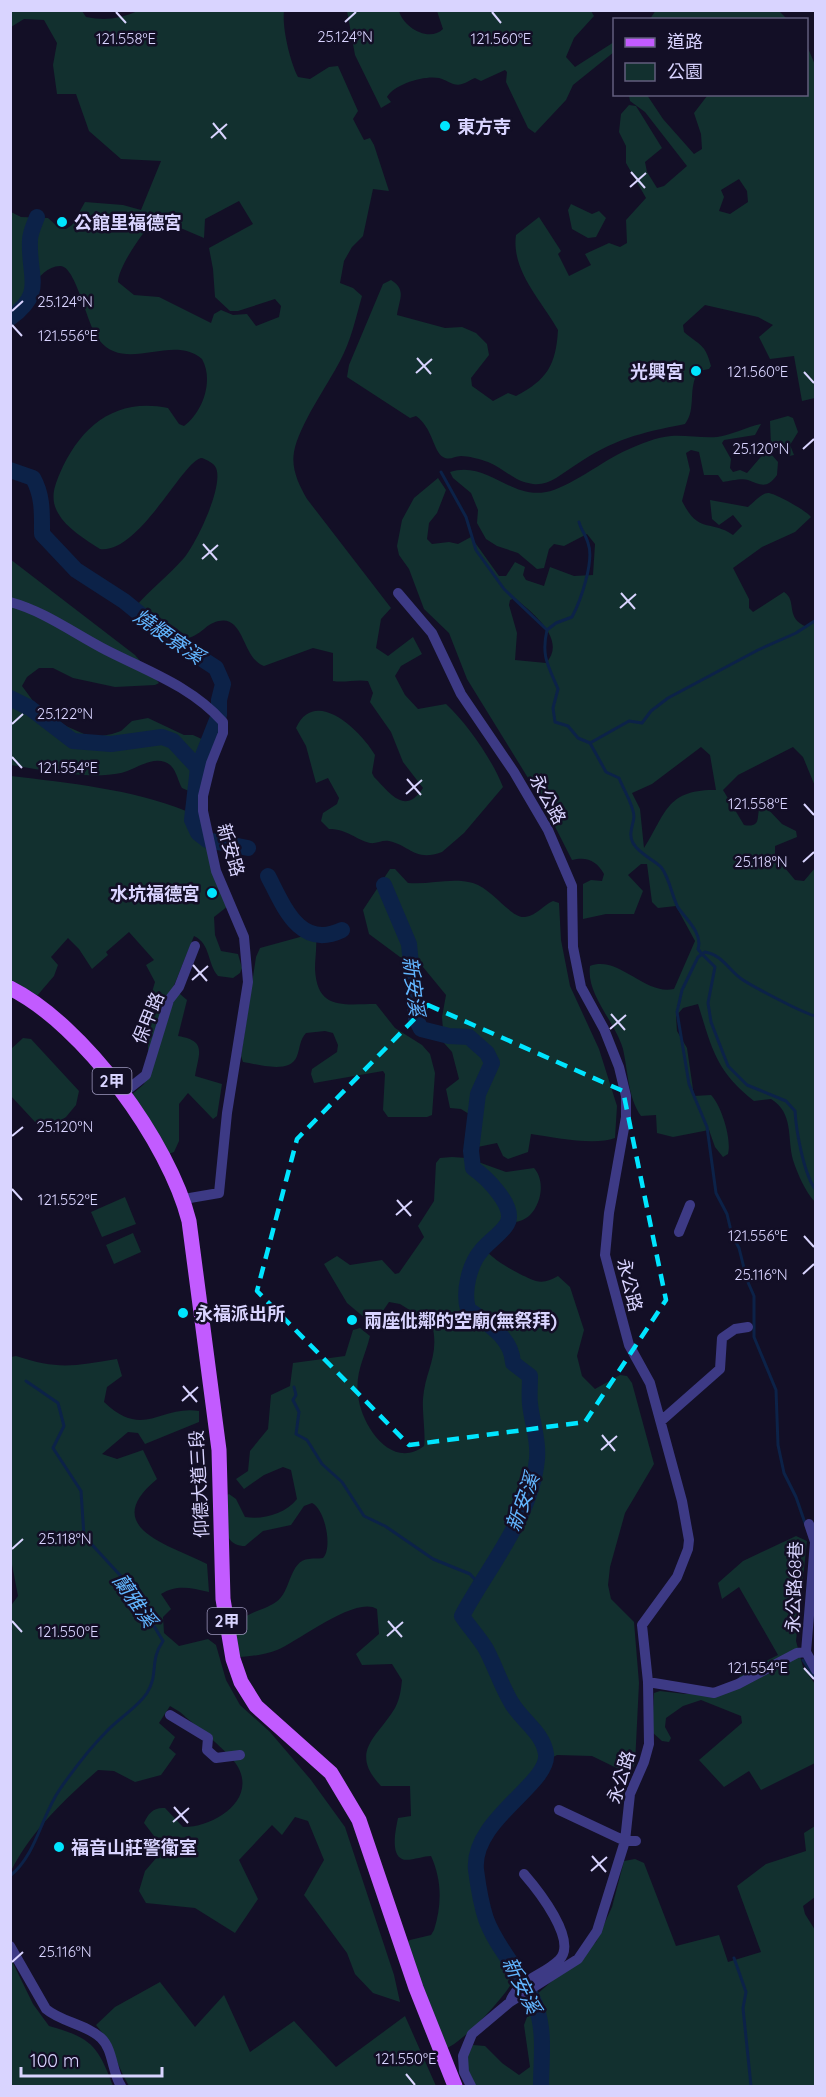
<svg xmlns="http://www.w3.org/2000/svg" width="826" height="2097" font-family="Quicksand,'Noto Sans TC',sans-serif">
<rect width="100%" height="100%" fill="#130f26"/>
<path fill="#12302f" fill-rule="evenodd" d="M 11,10 L 82,11 L 86,17 C 105,21 119,19 138,11 L 284,11 C 282,28 290,61 298,77 L 310,79 L 329,67 L 338,66 L 358,111 L 353,119 L 364,140 L 370,138 L 374,145 L 389,191 L 373,189 L 363,236 L 352,247 L 344,261 L 340,283 L 353,288 L 362,296 C 356,317 351,341 340,361 C 327,386 299,425 294,452 C 291,469 299,485 307,499 L 391,608 L 381,619 L 376,648 L 388,656 L 413,637 L 422,654 L 401,666 L 395,676 L 405,695 L 418,709 L 446,704 C 467,723 493,761 503,787 L 464,833 L 442,852 C 415,862 411,846 389,841 C 382,840 376,844 370,843 C 356,840 348,829 329,829 L 321,821 L 323,813 L 337,804 L 339,798 L 328,778 L 316,783 L 306,746 L 296,728 C 315,686 361,731 375,755 L 372,773 L 374,777 C 390,793 405,816 423,788 L 403,762 L 391,732 L 370,702 L 373,693 L 368,681 C 356,679 345,683 333,681 L 333,653 L 313,648 L 264,666 C 241,659 245,609 213,623 C 207,625 203,631 197,634 C 191,638 182,640 175,643 L 137,614 L 135,607 C 150,590 169,575 184,558 C 196,544 224,486 216,468 C 214,463 207,460 202,458 C 184,458 140,554 100,549 C 86,540 66,528 58,513 C 50,499 54,487 60,473 C 80,427 115,397 168,408 L 179,424 L 184,426 C 203,412 214,380 202,359 C 172,333 126,374 99,340 C 87,326 76,265 60,266 C 35,267 27,304 11,317 L 11,212 L 21,217 L 48,218 L 59,228 L 66,229 L 72,225 L 85,202 L 123,205 L 141,210 L 161,161 L 121,159 L 89,131 L 76,94 L 57,94 L 53,65 L 57,43 L 44,20 L 24,19 L 11,27 ZM 239,201 L 253,224 L 209,248 L 213,269 L 215,297 L 230,311 L 238,311 L 275,299 L 281,306 L 279,317 L 256,326 L 247,314 L 233,315 L 221,310 L 214,314 L 211,323 L 159,297 L 134,295 L 118,282 C 118,267 145,228 157,218 L 204,238 L 205,219 Z
M 656,10 L 779,11 L 787,19 L 650,19 Z
M 347,11 L 399,11 C 403,27 429,43 443,29 L 437,11 L 591,11 L 594,16 L 574,38 L 566,57 L 575,67 L 614,42 L 614,52 L 573,85 L 566,100 L 535,133 L 528,128 L 506,82 L 507,72 L 505,70 L 481,81 L 475,78 C 471,79 467,83 462,84 C 454,87 447,80 439,78 C 425,75 394,84 387,97 L 391,102 L 381,108 L 355,55 Z
M 807,46 L 816,67 L 815,398 L 802,401 L 794,356 L 770,359 L 759,337 L 773,325 L 758,317 L 705,305 L 683,325 L 684,332 C 700,346 705,343 711,366 L 709,369 L 699,371 C 687,387 697,409 685,424 C 639,433 614,439 574,466 C 561,474 549,486 533,484 C 514,482 504,468 488,462 C 480,459 468,456 461,456 C 454,456 450,461 443,457 C 433,451 433,428 416,416 L 410,418 L 347,377 L 349,365 L 383,284 L 391,280 C 407,290 399,299 397,315 L 445,328 L 462,327 L 476,333 L 487,344 L 489,355 L 471,378 L 472,386 L 493,401 L 508,393 L 516,396 C 547,380 556,365 558,330 C 542,301 511,271 516,235 L 539,217 L 561,251 L 558,254 L 569,276 L 591,265 L 585,254 L 609,243 L 620,247 L 627,243 L 626,220 L 646,198 L 626,163 L 626,146 L 619,132 L 621,114 L 629,105 L 636,106 L 662,148 L 645,162 L 647,172 L 657,188 L 664,186 L 687,166 L 645,112 L 630,101 L 629,96 L 647,95 L 663,119 L 694,154 L 702,149 L 701,134 L 694,113 L 707,96 L 806,94 ZM 739,179 L 747,191 L 748,202 L 730,214 L 719,211 L 724,197 L 721,190 Z
M 571,204 L 592,214 L 599,211 L 606,218 L 596,237 L 588,238 L 572,229 L 568,210 Z
M 788,416 L 793,418 L 798,432 L 790,445 L 794,455 L 789,456 L 780,449 L 773,451 L 771,454 L 778,462 L 777,475 C 767,489 761,485 748,480 C 742,478 730,481 723,482 L 718,475 L 704,475 L 699,452 L 691,450 L 686,453 L 690,470 L 682,501 C 699,535 710,519 733,535 L 742,526 L 733,515 L 719,525 L 712,519 L 710,500 L 748,507 C 753,503 762,493 768,493 C 775,493 807,511 811,517 L 795,532 L 762,547 L 733,568 L 749,599 L 749,608 L 753,612 L 784,592 C 798,601 784,618 807,627 L 815,620 L 815,786 L 803,757 L 793,747 L 738,775 L 723,790 L 744,825 C 762,828 756,817 760,806 L 765,806 L 782,824 L 796,831 L 797,837 L 775,846 L 775,856 L 795,880 L 804,881 L 815,868 L 815,1202 C 805,1191 798,1175 793,1160 C 787,1138 794,1113 771,1099 L 754,1101 C 716,1071 712,1049 698,1004 L 683,1008 L 676,1016 L 677,1031 L 687,1048 L 694,1096 L 711,1095 C 721,1105 732,1139 728,1154 L 723,1157 L 715,1147 L 709,1130 L 673,1137 L 657,1133 L 656,1115 L 641,1116 C 628,1098 628,1071 623,1049 C 615,1021 586,995 590,966 C 619,955 645,996 674,989 L 695,941 L 676,906 L 658,908 L 652,902 L 647,864 L 641,864 L 628,875 L 643,891 L 634,914 L 606,914 L 583,919 L 583,884 L 591,880 L 602,881 L 604,874 C 597,861 587,856 572,860 L 541,799 L 467,679 L 449,633 L 424,609 L 409,569 L 399,555 L 397,546 L 402,520 L 414,498 L 438,478 L 446,490 L 437,513 L 429,523 L 427,539 L 432,544 L 449,542 L 458,544 L 471,537 L 499,576 L 506,576 L 515,562 L 525,567 L 523,575 L 526,580 L 544,586 L 550,567 L 574,576 L 593,575 L 595,544 L 587,534 L 564,546 L 554,544 L 549,549 L 544,568 L 537,569 L 518,553 L 497,546 L 486,539 L 477,523 L 478,510 L 471,493 L 453,478 L 450,472 C 486,460 510,499 546,492 C 567,489 604,460 627,450 C 640,444 657,437 671,436 C 686,435 701,438 717,437 C 732,435 746,427 761,424 L 755,435 L 724,440 L 722,443 L 731,459 L 730,468 L 733,472 L 740,470 L 747,473 L 771,445 L 770,421 ZM 515,598 C 531,612 568,639 546,663 L 515,660 L 517,633 L 509,605 L 510,600 ZM 701,747 L 710,755 L 716,790 C 666,789 666,814 644,848 L 640,809 L 632,793 L 652,784 Z
M 10,559 L 135,655 L 159,683 L 155,685 L 115,687 L 73,678 L 53,668 L 39,668 L 27,677 L 22,686 L 36,705 L 66,726 L 84,734 L 96,737 L 112,734 L 121,731 L 132,721 L 148,718 L 184,735 L 193,735 L 206,741 L 191,792 L 182,788 C 177,779 176,766 165,762 C 149,757 135,770 121,773 C 88,780 43,770 11,765 Z
M 11,776 C 68,783 132,789 186,811 L 190,823 L 203,828 L 228,906 L 214,917 L 215,935 L 221,951 L 238,954 L 242,968 L 240,973 L 233,978 L 218,976 C 207,963 211,944 194,936 L 173,988 L 187,1000 L 178,1036 C 207,1041 199,1052 195,1076 L 222,1084 L 217,1116 L 213,1119 L 188,1093 L 179,1104 L 179,1141 L 174,1152 L 168,1154 L 129,1097 L 144,1084 L 148,1072 L 148,1006 L 155,982 L 146,965 L 154,960 L 129,932 L 106,952 L 108,955 L 92,969 L 79,949 L 68,938 L 51,957 L 58,965 L 54,976 L 36,997 L 11,982 Z
M 390,869 L 395,869 L 408,883 C 430,885 451,877 473,883 C 493,889 511,919 525,917 C 538,915 543,905 553,901 L 559,903 L 561,940 L 570,986 L 599,1049 L 617,1106 L 615,1138 C 594,1146 553,1137 531,1134 L 528,1152 L 508,1159 L 503,1156 L 497,1143 L 468,1149 L 465,1144 L 469,1114 L 461,1109 L 450,1108 L 446,1089 L 459,1079 L 452,1052 L 444,1043 L 442,1017 L 446,995 L 423,967 L 400,957 L 369,934 L 363,910 Z
M 311,934 L 316,936 C 317,948 315,958 315,969 C 317,1011 344,1004 376,1004 L 395,1028 L 422,1045 L 430,1054 L 435,1073 L 432,1115 L 427,1117 L 388,1117 L 383,1110 L 385,1074 L 383,1071 L 314,1083 L 311,1074 L 312,1069 L 337,1052 L 338,1045 L 333,1033 L 325,1031 L 306,1033 C 300,1039 300,1048 297,1056 C 290,1075 257,1064 243,1062 L 241,1056 L 256,957 L 260,948 Z
M 23,1038 L 31,1039 L 79,1091 L 76,1105 L 66,1117 L 56,1124 L 44,1126 L 36,1123 L 11,1096 L 11,1049 Z
M 452,1157 L 467,1158 L 506,1172 L 534,1168 C 545,1180 542,1203 530,1215 C 522,1223 509,1223 499,1225 L 482,1245 C 488,1258 521,1276 536,1281 C 544,1283 551,1280 558,1276 L 570,1287 L 584,1330 L 577,1356 L 582,1376 L 595,1389 L 620,1375 L 627,1376 L 632,1383 L 654,1464 L 625,1513 L 610,1567 L 608,1585 L 611,1599 L 634,1622 L 639,1683 L 635,1764 L 629,1774 L 592,1756 L 557,1755 L 538,1765 L 478,1840 L 471,1854 L 480,1910 L 486,1930 L 515,1977 C 509,1993 463,2042 447,2048 L 406,1943 L 410,1940 L 431,1935 L 434,1930 C 442,1905 442,1880 431,1856 C 423,1856 408,1862 402,1859 C 390,1854 396,1828 398,1818 L 411,1816 L 410,1786 L 381,1786 C 348,1751 378,1737 395,1708 C 400,1699 401,1689 402,1680 L 392,1664 L 362,1665 L 356,1654 L 379,1634 L 377,1609 C 356,1595 297,1642 277,1650 C 265,1655 252,1656 240,1657 L 233,1630 C 245,1610 258,1614 276,1602 C 291,1593 289,1560 309,1559 C 314,1558 318,1559 323,1558 C 333,1548 325,1509 312,1503 L 304,1506 L 291,1525 L 263,1531 L 245,1546 C 219,1546 226,1515 225,1496 L 229,1494 L 236,1499 L 245,1517 C 263,1520 285,1514 297,1499 L 291,1470 L 283,1467 L 264,1475 L 244,1489 L 236,1479 L 248,1471 L 250,1451 L 268,1429 L 271,1395 L 290,1386 L 293,1363 L 345,1356 L 353,1330 L 360,1328 L 370,1336 C 365,1357 355,1372 358,1395 C 361,1425 391,1471 424,1446 C 426,1437 422,1411 423,1399 C 425,1370 440,1356 432,1324 L 400,1304 L 389,1302 L 378,1318 L 366,1319 L 347,1303 L 324,1264 L 337,1256 L 350,1265 L 382,1260 L 395,1274 L 399,1273 L 424,1237 L 418,1226 L 434,1201 L 436,1163 L 440,1158 Z
M 125,1197 L 136,1224 L 102,1237 L 91,1212 Z
M 133,1233 L 141,1252 L 114,1264 L 106,1245 Z
M 16,1356 C 58,1370 74,1366 117,1359 L 122,1376 L 107,1387 L 104,1402 C 144,1440 160,1405 199,1411 L 199,1422 L 145,1444 L 138,1433 L 128,1432 L 102,1454 L 117,1459 L 143,1450 L 157,1479 C 99,1527 167,1544 207,1564 L 209,1592 C 191,1588 177,1584 161,1594 L 171,1609 L 163,1617 L 164,1633 L 179,1646 L 208,1639 L 216,1645 L 226,1680 L 240,1705 L 270,1732 L 311,1780 L 345,1827 L 394,1975 L 400,2002 L 373,1993 L 355,1974 L 347,1953 L 304,1895 L 324,1860 L 308,1821 L 295,1817 L 282,1835 L 272,1825 L 239,1860 L 258,1899 L 235,1933 L 195,1908 L 146,1903 L 139,1891 L 145,1871 L 164,1849 L 144,1823 C 148,1814 153,1807 165,1808 L 183,1827 C 211,1828 257,1802 238,1767 C 230,1752 194,1725 180,1712 L 170,1706 L 159,1723 L 175,1737 L 169,1748 L 176,1754 L 161,1775 L 135,1782 L 114,1771 L 98,1770 C 65,1799 31,1831 11,1871 L 10,1607 L 18,1596 L 10,1554 L 11,1357 Z
M 796,1536 L 807,1541 L 796,1641 L 803,1667 L 815,1684 L 815,1763 L 761,1790 L 749,1771 L 724,1787 L 699,1760 L 742,1723 L 741,1716 L 701,1700 L 683,1706 L 666,1718 L 665,1727 L 671,1738 L 669,1742 L 662,1741 L 652,1732 L 654,1693 L 660,1691 L 685,1694 L 730,1690 L 742,1673 L 778,1655 L 739,1587 L 722,1599 L 718,1583 L 743,1561 Z
M 815,1826 L 815,1897 L 803,1906 L 805,1914 L 815,1930 L 815,2086 L 473,2086 L 465,2062 L 473,2045 L 485,2046 L 502,2063 L 519,2075 L 530,2067 L 524,2025 L 535,1996 L 596,1942 L 612,1907 L 624,1861 L 635,1859 L 644,1863 L 676,1946 L 719,1935 L 728,1962 L 761,1952 L 737,1886 L 766,1864 L 806,1851 L 804,1833 Z
M 11,1959 L 33,2004 L 49,2026 C 92,2038 98,2046 113,2086 L 11,2086 Z
M 160,1982 L 195,2027 L 224,1995 L 250,2052 L 294,2021 L 336,2067 L 405,2016 L 436,2086 L 129,2086 C 117,2066 112,2043 96,2025 L 115,2007 Z"/>
<g fill="none" stroke-linecap="round" stroke-linejoin="round">
<path stroke="#0c2248" stroke-width="3" d="M 441,472 L 466,517 L 476,550 L 504,589 L 547,630
M 579,522 C 581,530 586,535 588,543 C 595,561 580,602 572,617 L 556,623 L 547,630 C 541,656 548,665 558,689 L 553,708 L 555,722 L 568,726 L 578,738 L 590,743 L 606,772 L 619,778 C 623,789 634,805 634,817 C 633,826 628,834 633,843 C 639,854 653,859 661,867 C 670,878 673,901 679,909 C 687,920 703,934 698,949 L 701,953
M 590,743 L 629,721 L 642,723 L 651,711 L 668,698 L 758,650 L 796,633 L 816,620
M 703,955 L 715,967 L 708,1003 L 711,1022 L 728,1066 L 747,1085 L 786,1101 L 795,1111 C 796,1130 804,1176 816,1190
M 294,1387 L 296,1395 L 293,1400 L 299,1412 L 296,1434 L 307,1440 L 322,1464 L 342,1482 L 364,1516 L 385,1526 L 433,1559 L 470,1574 L 480,1585
M 805,1523 L 796,1497 L 784,1473 L 778,1445 L 776,1390 L 754,1337 L 754,1296 L 747,1280 L 739,1248 L 732,1235 L 727,1214 L 716,1193 L 707,1127 L 689,1084 L 677,1012 L 682,990 L 698,957 L 705,952 C 723,955 729,971 743,980 C 754,987 806,1015 816,1016
M 803,1660 L 816,1680
M 10,1876 C 37,1854 41,1816 60,1789 C 74,1769 90,1748 107,1731 C 119,1718 137,1708 147,1693 C 159,1674 149,1661 163,1641 L 130,1586 L 84,1536 L 81,1491 L 53,1448 L 64,1426 L 58,1403 L 26,1381
M 734,1958 L 746,1992 L 743,2008 L 751,2086"/>
<path stroke="#0c2248" stroke-width="16" d="M 10,318 C 46,293 28,277 30,240 C 30,233 34,225 37,217
M 10,470 L 33,478 C 43,496 42,513 42,534 L 76,570 L 124,601 L 167,636 L 216,668 L 223,684 L 219,700 L 219,715 L 198,768 L 192,820 L 198,833 L 207,840 L 248,848
M 10,698 L 30,708 L 73,741 L 111,744 L 162,737 L 173,741 L 198,768
M 268,876 C 284,907 300,950 342,930
M 384,885 L 409,944 L 416,1019 L 421,1029 L 449,1036 L 469,1037 L 487,1053 L 492,1063 L 478,1094 L 471,1151 L 473,1168 C 486,1177 517,1207 507,1224 C 501,1234 488,1242 481,1251 C 469,1265 463,1292 468,1309 C 486,1323 512,1337 513,1363 L 530,1376 C 530,1386 529,1395 530,1404 C 532,1423 539,1440 537,1459 C 532,1516 488,1567 462,1616 C 469,1627 479,1637 486,1649 C 495,1666 501,1685 511,1702 C 521,1720 543,1732 546,1754 C 550,1784 471,1820 476,1870 C 478,1885 481,1904 486,1919 C 498,1952 526,1976 537,2010 C 545,2034 541,2061 541,2086"/>
<path stroke="#3d3a85" stroke-width="10" d="M 398,593 L 432,633 L 461,694 L 514,772 L 548,830 L 572,886 L 573,947 L 581,987 L 604,1029 L 619,1067 L 626,1096 L 626,1117 L 609,1213 L 605,1255 L 629,1345 L 650,1383 L 682,1501 L 689,1540 L 688,1549 L 677,1577 L 642,1625 L 648,1682 L 649,1744 L 644,1762 L 630,1794 L 625,1841 L 597,1931 L 578,1959 L 510,2002 L 472,2034 L 463,2056 L 464,2072 L 471,2086
M 10,602 C 44,611 75,634 106,650 C 147,671 191,686 223,722 L 223,733 L 211,763 L 203,796 L 203,811 L 216,871 L 244,937 L 248,982 L 227,1113 L 219,1193 L 184,1199
M 122,1094 L 146,1075 L 169,1000 L 179,987 L 195,946
M 679,1232 L 690,1205
M 661,1421 L 720,1369 L 722,1338 L 735,1329 L 748,1327
M 806,1652 L 815,1542 L 809,1524
M 648,1682 L 714,1693 L 738,1684 L 797,1653 L 806,1652 L 816,1670
M 170,1715 L 208,1738 L 207,1750 L 216,1758 L 240,1755
M 559,1810 L 625,1841 L 636,1841
M 10,1946 L 46,2009 C 61,2022 86,2024 101,2038 C 113,2049 112,2072 121,2086
M 510,2002 C 518,1979 543,1976 559,1960 C 579,1941 537,1889 524,1874"/>
<path stroke="#c25bff" stroke-width="15" d="M 10,988 C 84,1025 169,1142 189,1221 L 219,1450 L 223,1599 L 233,1659 L 241,1682 L 256,1706 L 331,1773 L 359,1820 L 416,1988 L 455,2086"/>
</g>
<path fill="none" stroke="#00e5ff" stroke-width="4.5" stroke-dasharray="12 8" stroke-linejoin="round" d="M 428,1005 L 623,1091 L 666,1300 L 585,1422 L 409,1445 L 257,1291 L 297,1139 Z"/>
<path fill="none" stroke="#d9d4ff" stroke-width="2" d="M 116,12 L 126,23M 492,12 L 501,23M 345,22 L 356,12M 213,123 L 226,139M 211,138 L 227,124M 631,172 L 645,188M 630,187 L 646,173M 12,311 L 23,301M 12,325 L 22,336M 417,358 L 431,374M 804,372 L 814,383M 416,373 L 432,359M 803,449 L 814,439M 203,544 L 217,560M 202,559 L 218,545M 621,593 L 635,609M 620,608 L 636,594M 12,724 L 23,714M 12,757 L 22,768M 407,779 L 421,795M 406,794 L 422,780M 804,804 L 814,815M 803,862 L 814,852M 193,965 L 207,981M 192,980 L 208,966M 611,1014 L 625,1030M 610,1029 L 626,1015M 12,1136 L 23,1127M 12,1189 L 22,1200M 397,1200 L 411,1216M 396,1215 L 412,1201M 804,1236 L 814,1247M 803,1274 L 814,1264M 183,1386 L 197,1402M 182,1401 L 198,1387M 602,1435 L 615,1451M 601,1450 L 617,1436M 12,1549 L 23,1539M 12,1621 L 22,1632M 388,1621 L 402,1637M 387,1636 L 403,1622M 804,1668 L 814,1679M 174,1807 L 188,1823M 173,1822 L 189,1808M 592,1856 L 606,1872M 591,1871 L 607,1857M 12,1962 L 23,1952M 406,2074 L 415,2085"/>
<g fill="#00e5ff" stroke="#130f26" stroke-width="2">
<circle cx="445" cy="126" r="6"/>
<circle cx="62" cy="222" r="6"/>
<circle cx="696" cy="371" r="6"/>
<circle cx="212" cy="893" r="6"/>
<circle cx="183" cy="1313" r="6"/>
<circle cx="352" cy="1320" r="6"/>
<circle cx="59" cy="1847" r="6"/>
</g>
<g text-anchor="middle" dominant-baseline="central" stroke-width="5" stroke-linejoin="round" paint-order="stroke">
<g fill="#130f26" stroke="#9e99be" stroke-width="1.5">
<rect x="92.5" y="1068" width="39" height="26" rx="4.5"/>
<rect x="207.5" y="1608" width="39" height="26" rx="4.5"/>
</g>
<g font-size="16" font-weight="bold" fill="#d9d4ff">
<text x="112" y="1081">2甲</text>
<text x="227" y="1621">2甲</text>
</g>
<g font-size="18" font-weight="bold" fill="#d9d4ff" stroke="#130f26" text-anchor="start">
<text x="457" y="126">東方寺</text>
<text x="74" y="222">公館里福德宮</text>
<text x="684" y="371" text-anchor="end">光興宮</text>
<text x="200" y="893" text-anchor="end">水坑福德宮</text>
<text x="195" y="1313">永福派出所</text>
<text x="364" y="1320">兩座仳鄰的空廟(無祭拜)</text>
<text x="71" y="1847">福音山莊警衛室</text>
</g>
<g font-size="18" fill="#d9d4ff" stroke="#130f26">
<text transform="translate(548 799) rotate(61)">永公路</text>
<text transform="translate(231 850) rotate(74)">新安路</text>
<text transform="translate(148 1018) rotate(-68)">保甲路</text>
<text transform="translate(630 1285) rotate(76)">永公路</text>
<text transform="translate(199 1484) rotate(-93)">仰德大道三段</text>
<text transform="translate(794 1587) rotate(-88)">永公路68巷</text>
<text transform="translate(621 1777) rotate(-73)">永公路</text>
</g>
<g font-size="20" font-style="italic" fill="#62b6ff" stroke="#130f26">
<text transform="translate(169 636) rotate(35)">燒粳寮溪</text>
<text transform="translate(414 986) rotate(83)">新安溪</text>
<text transform="translate(522 1502) rotate(-70)">新安溪</text>
<text transform="translate(135 1600) rotate(55)">蘭雅溪</text>
<text transform="translate(522 1985) rotate(64)">新安溪</text>
</g>
</g>
<g font-size="15" text-anchor="middle" fill="#d9d4ff" stroke="#130f26" stroke-width="5" stroke-linejoin="round" paint-order="stroke">
<text x="345" y="42">25.124°N</text>
<text x="126" y="44">121.558°E</text>
<text x="501" y="44">121.560°E</text>
<text x="65" y="307">25.124°N</text>
<text x="68" y="341">121.556°E</text>
<text x="758" y="377">121.560°E</text>
<text x="761" y="454">25.120°N</text>
<text x="65" y="719">25.122°N</text>
<text x="68" y="773">121.554°E</text>
<text x="758" y="809">121.558°E</text>
<text x="761" y="867">25.118°N</text>
<text x="65" y="1132">25.120°N</text>
<text x="68" y="1205">121.552°E</text>
<text x="758" y="1241">121.556°E</text>
<text x="761" y="1280">25.116°N</text>
<text x="65" y="1544">25.118°N</text>
<text x="68" y="1637">121.550°E</text>
<text x="758" y="1673">121.554°E</text>
<text x="65" y="1957">25.116°N</text>
<text x="406" y="2064">121.550°E</text>
</g>
<rect width="826" height="2097" fill="none" stroke="#d9d4ff" stroke-width="24"/>
<rect x="613" y="18" width="195" height="78" fill="#130f26" stroke="#625e7d" stroke-width="1.5"/>
<rect x="625" y="38" width="30" height="9" fill="#c25bff" stroke="#625e7d" stroke-width="1.5"/>
<text x="667" y="48" font-size="18" fill="#d9d4ff">道路</text>
<rect x="625" y="63" width="30" height="18" fill="#12302f" stroke="#625e7d" stroke-width="1.5"/>
<text x="667" y="78" font-size="18" fill="#d9d4ff">公園</text>
<path d="M21 2067v9h141v-9" fill="none" stroke="#d9d4ff" stroke-width="3"/>
<text x="30" y="2067" font-size="18" fill="#d9d4ff" stroke="#130f26" stroke-width="4.5" paint-order="stroke">100 m</text>
</svg>
